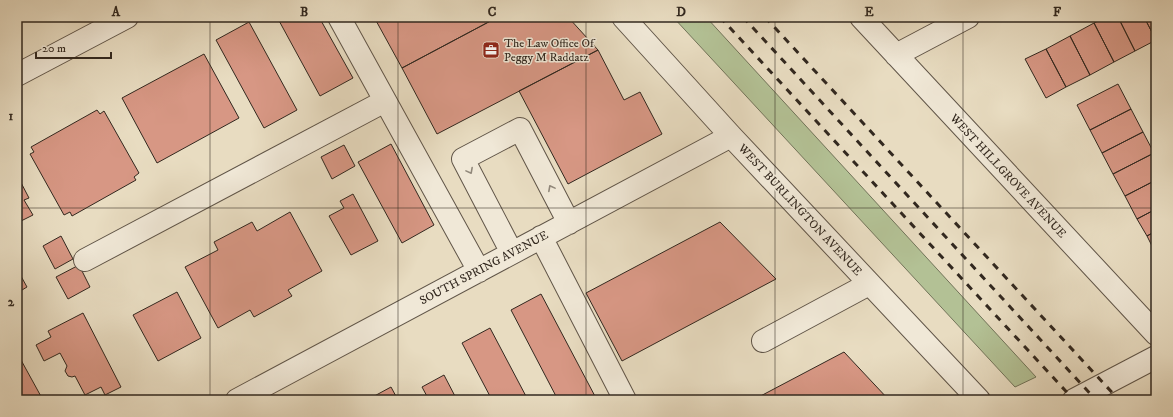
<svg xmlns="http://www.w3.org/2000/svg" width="1173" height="417" font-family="'IM FELL DW Pica',serif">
<rect width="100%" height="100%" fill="#e8dcc1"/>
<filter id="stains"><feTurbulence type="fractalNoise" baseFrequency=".005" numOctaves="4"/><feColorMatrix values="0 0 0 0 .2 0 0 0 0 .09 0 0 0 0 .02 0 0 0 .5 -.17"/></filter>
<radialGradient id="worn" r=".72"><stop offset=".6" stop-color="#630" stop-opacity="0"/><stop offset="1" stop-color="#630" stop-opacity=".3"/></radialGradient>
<path fill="#b3c195" stroke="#72745a" d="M 673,17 L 706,17 L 1036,377 L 1015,387 Z"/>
<path fill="#d79784" stroke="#32281f" d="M 277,17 L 319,17 L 353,78 L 320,96 Z
M 374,17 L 498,17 L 402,68 Z
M 498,17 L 568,17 L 598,50 L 437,134 L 402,68 Z
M 1106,17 L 1118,17 L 1135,51 L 1114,62 L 1094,23 Z
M 1118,17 L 1144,17 L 1156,40 L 1135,51 Z
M 1144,17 L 1156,17 L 1156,40 Z
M 249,22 L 297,110 L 264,128 L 216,40 Z
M 1094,23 L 1114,62 L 1090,75 L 1070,36 Z
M 1070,36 L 1090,75 L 1066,87 L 1046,49 Z
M 1046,49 L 1066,87 L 1046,98 L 1025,59 Z
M 598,50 L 624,100 L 640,92 L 662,134 L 568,184 L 519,91 Z
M 204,54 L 239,118 L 157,163 L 122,98 Z
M 1118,84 L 1131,109 L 1090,130 L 1077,105 Z
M 1131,109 L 1143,132 L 1102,153 L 1090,130 Z
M 97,110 L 100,114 L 104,111 L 139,173 L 134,177 L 136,180 L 72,216 L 70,212 L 64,215 L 30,154 L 34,152 L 31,147 Z
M 1143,132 L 1154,153 L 1113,174 L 1102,153 Z
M 391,144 L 434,225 L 402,243 L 358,162 Z
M 344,145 L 355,166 L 332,179 L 321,157 Z
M 1154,153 L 1156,157 L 1156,180 L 1125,196 L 1113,174 Z
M 17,175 L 29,198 L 24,200 L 33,215 L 17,223 Z
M 1156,180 L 1156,209 L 1137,219 L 1125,196 Z
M 353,194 L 378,241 L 351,255 L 329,216 L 344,208 L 340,201 Z
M 1156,209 L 1156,231 L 1147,236 L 1137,219 Z
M 290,212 L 322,271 L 288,290 L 292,296 L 254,317 L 250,310 L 218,328 L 185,267 L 218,250 L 214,242 L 252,222 L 257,231 Z
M 720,222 L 776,279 L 622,361 L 586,293 Z
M 1156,231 L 1156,254 L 1147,236 Z
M 61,236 L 73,259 L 55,269 L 43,246 Z
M 79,265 L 90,287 L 68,299 L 56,277 Z
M 17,269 L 27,287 L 17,293 Z
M 177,292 L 201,338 L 158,361 L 133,315 Z
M 541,294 L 597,400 L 558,400 L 511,310 Z
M 83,313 L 121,387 L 105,395 L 101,387 L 85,395 L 75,376 L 72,377 L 68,376 L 65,371 L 67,366 L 60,353 L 44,361 L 36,345 L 51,337 L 48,331 Z
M 490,328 L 528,400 L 492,400 L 462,343 Z
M 844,352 L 889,400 L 753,400 Z
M 21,360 L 43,400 L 17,400 L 17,362 Z
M 444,375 L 457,400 L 429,400 L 422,387 Z
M 391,387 L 398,400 L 367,400 Z"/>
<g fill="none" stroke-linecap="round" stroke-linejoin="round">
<g stroke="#605548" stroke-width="24">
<path id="minor" d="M 339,17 L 479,271
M 623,17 L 731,136 L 979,400
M 861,17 L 1156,334
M 896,55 L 968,17
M 17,75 L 127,17
M 541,237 L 625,400
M 512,253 L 463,159 L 520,129 L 569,223
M 85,260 L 385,101
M 763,341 L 869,284
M 237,400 L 731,136
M 1074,400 L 1156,357"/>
</g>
<use href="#minor" stroke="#f0e8d7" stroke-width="22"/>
<path stroke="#32281f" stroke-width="3" stroke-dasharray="7 7" stroke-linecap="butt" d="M 720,17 L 1074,400
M 743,17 L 1096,400
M 765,17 L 1119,400"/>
</g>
<defs><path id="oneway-chevron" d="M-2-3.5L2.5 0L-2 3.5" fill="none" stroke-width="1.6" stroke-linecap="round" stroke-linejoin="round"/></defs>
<g stroke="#91887b">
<use href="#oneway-chevron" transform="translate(470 171) rotate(62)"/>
<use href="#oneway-chevron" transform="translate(551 188) rotate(-118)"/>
</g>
<path fill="none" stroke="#32281f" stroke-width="1" stroke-opacity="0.55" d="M 210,17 L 210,400M 398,17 L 398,400M 586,17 L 586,400M 775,17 L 775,400M 963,17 L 963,400M 17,208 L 1156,208"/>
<defs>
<g id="office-square" transform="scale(0.9)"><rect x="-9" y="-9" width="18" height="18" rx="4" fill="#8f2418" stroke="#f0e8d7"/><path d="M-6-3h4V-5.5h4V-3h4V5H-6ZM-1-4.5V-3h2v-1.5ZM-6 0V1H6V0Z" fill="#fff"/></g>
</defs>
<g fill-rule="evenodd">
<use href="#office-square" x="491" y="50"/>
</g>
<g text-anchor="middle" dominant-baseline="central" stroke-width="3" stroke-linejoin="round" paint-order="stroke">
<g font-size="12" fill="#32281f" stroke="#f0e8d7" text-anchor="start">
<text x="504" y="43">The Law Office Of<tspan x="504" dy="14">Peggy M Raddatz</tspan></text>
</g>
<g font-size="12" fill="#32281f" stroke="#f0e8d7">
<text transform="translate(1008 176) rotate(47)">WEST HILLGROVE AVENUE</text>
<text transform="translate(800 210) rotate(47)">WEST BURLINGTON AVENUE</text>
<text transform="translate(484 268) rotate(-28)">SOUTH SPRING AVENUE</text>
</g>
</g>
<rect width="1173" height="417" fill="none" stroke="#e8dcc1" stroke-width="44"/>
<path d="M36 52v6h75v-6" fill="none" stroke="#32281f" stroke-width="2"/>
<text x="42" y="52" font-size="12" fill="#32281f" stroke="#f0e8d7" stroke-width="3" paint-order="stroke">20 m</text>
<rect x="22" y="22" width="1129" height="373" fill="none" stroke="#32281f" stroke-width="1.5"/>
<g font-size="13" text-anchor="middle" font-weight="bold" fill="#32281f">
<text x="116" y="16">A</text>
<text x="304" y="16">B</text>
<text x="492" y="16">C</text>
<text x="681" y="16">D</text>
<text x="869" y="16">E</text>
<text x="1057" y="16">F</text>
<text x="11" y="120">1</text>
<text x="11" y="306">2</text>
</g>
<rect width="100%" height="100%" filter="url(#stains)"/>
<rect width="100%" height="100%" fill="url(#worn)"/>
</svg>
